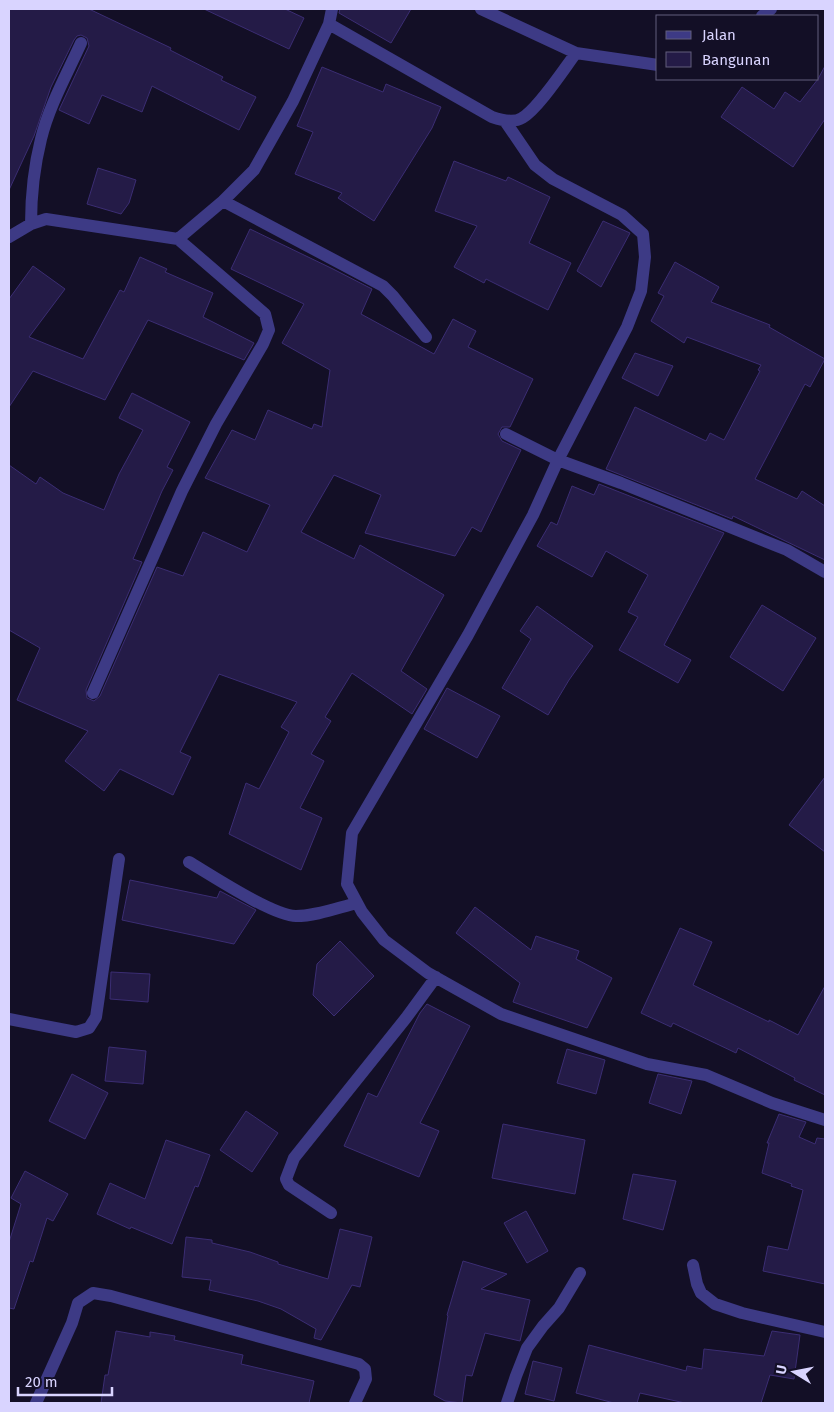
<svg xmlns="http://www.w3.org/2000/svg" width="834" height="1412" font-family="'Fira Sans',sans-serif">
<rect width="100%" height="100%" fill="#130f26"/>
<path fill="#241b47" stroke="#3b2d73" d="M 9,9 L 89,9 L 171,48 L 170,50 L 223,77 L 221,80 L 256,97 L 239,130 L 152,86 L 142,112 L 102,95 L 89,124 L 59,110 L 89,46 L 87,38 L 81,35 L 77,36 L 74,40 L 51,87 L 34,136 L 9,190 Z
M 204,9 L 285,9 L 304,18 L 289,49 Z
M 340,9 L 411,9 L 391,43 L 339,13 Z
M 825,66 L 825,119 L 793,167 L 721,117 L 742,87 L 774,109 L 785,92 L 800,102 L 818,79 Z
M 322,67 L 383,92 L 386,84 L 441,107 L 432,128 L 374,221 L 338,198 L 342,193 L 295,174 L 313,132 L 297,126 Z
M 454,161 L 506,181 L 508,177 L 550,197 L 529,243 L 571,263 L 548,310 L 486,279 L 484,283 L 454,267 L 477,226 L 435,211 Z
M 98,168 L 136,180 L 129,203 L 121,214 L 87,204 Z
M 603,221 L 630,233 L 601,287 L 577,271 Z
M 250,229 L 333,269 L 372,289 L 361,314 L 434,354 L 453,319 L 476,331 L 468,347 L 533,379 L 510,427 L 502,427 L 498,434 L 502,441 L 521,450 L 481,532 L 472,527 L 455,556 L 365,533 L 381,495 L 334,475 L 301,532 L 354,559 L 360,545 L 444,595 L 401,671 L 427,689 L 412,714 L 352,673 L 325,717 L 331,721 L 311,754 L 324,761 L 300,808 L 322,818 L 301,870 L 229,834 L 246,783 L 259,789 L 289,732 L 281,727 L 297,702 L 219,674 L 180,752 L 191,757 L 173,795 L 120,769 L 104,791 L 65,761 L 88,731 L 17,700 L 40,648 L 9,630 L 9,465 L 36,484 L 40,477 L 63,493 L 104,510 L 119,474 L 143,430 L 119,418 L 132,393 L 190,422 L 167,467 L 173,470 L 162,491 L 133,559 L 142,562 L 86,690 L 87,698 L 94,701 L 100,696 L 157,567 L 183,576 L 203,532 L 247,552 L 270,505 L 205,478 L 232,430 L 255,440 L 268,410 L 312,429 L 314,424 L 322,427 L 330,370 L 282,343 L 304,304 L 231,269 Z
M 140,257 L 167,269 L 165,272 L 213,293 L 203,317 L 254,343 L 244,360 L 148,320 L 105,400 L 33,371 L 9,407 L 9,299 L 33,266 L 65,289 L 29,337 L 83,359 L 120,290 L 124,292 Z
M 675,262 L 719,287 L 711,302 L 770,325 L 769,327 L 825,359 L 810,387 L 805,384 L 755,479 L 797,499 L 802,491 L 825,506 L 825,560 L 733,516 L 732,519 L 606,469 L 635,407 L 706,441 L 710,433 L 724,440 L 760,371 L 758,370 L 761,365 L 687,337 L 684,343 L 651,321 L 664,296 L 658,293 Z
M 635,353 L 673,366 L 658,396 L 622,378 Z
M 599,484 L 724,533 L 664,645 L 691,660 L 678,683 L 619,650 L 638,617 L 628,612 L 648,575 L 606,551 L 592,577 L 537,546 L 551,522 L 557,525 L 572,486 L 594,495 Z
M 762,605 L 816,638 L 783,691 L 730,657 Z
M 537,606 L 593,646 L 569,680 L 548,715 L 502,688 L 531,639 L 520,631 Z
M 447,688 L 500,716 L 477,758 L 424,729 Z
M 825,777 L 825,852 L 789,825 Z
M 130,880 L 217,898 L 220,891 L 256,910 L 234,944 L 122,920 Z
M 475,907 L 531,950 L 536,936 L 579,951 L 576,959 L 612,978 L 587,1028 L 513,1002 L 520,983 L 456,933 Z
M 680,928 L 712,942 L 693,985 L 769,1022 L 769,1020 L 798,1035 L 825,986 L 825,1095 L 794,1080 L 795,1078 L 738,1048 L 736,1053 L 673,1023 L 671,1027 L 641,1013 Z
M 340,941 L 374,976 L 334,1016 L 313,995 L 317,964 Z
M 111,972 L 150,974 L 148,1002 L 110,999 Z
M 427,1004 L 470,1026 L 420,1123 L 439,1131 L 419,1177 L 344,1146 L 368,1093 L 377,1097 L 420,1013 Z
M 109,1047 L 146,1051 L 143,1084 L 105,1081 Z
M 567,1049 L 605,1060 L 596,1094 L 557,1083 Z
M 72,1074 L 108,1093 L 85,1139 L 49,1121 Z
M 658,1074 L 692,1081 L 681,1114 L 649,1103 Z
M 246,1111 L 278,1133 L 252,1172 L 220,1150 Z
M 779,1114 L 806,1122 L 799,1137 L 815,1144 L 817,1138 L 825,1139 L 825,1284 L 763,1271 L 768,1246 L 788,1250 L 803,1190 L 791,1186 L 792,1184 L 762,1173 L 769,1143 L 767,1143 Z
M 503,1124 L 585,1140 L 575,1194 L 492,1178 Z
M 166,1140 L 210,1155 L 198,1187 L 195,1186 L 172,1244 L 131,1227 L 130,1229 L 97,1214 L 110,1183 L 145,1199 Z
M 25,1171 L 68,1194 L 53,1221 L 47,1218 L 33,1262 L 30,1261 L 14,1309 L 9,1308 L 9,1242 L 21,1204 L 11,1198 Z
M 633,1174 L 676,1181 L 663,1230 L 623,1219 Z
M 526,1211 L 548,1251 L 527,1263 L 504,1223 Z
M 340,1229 L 372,1237 L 360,1287 L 352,1285 L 321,1340 L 314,1338 L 316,1329 L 281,1309 L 258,1301 L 209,1290 L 211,1280 L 182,1277 L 186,1237 L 212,1240 L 212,1243 L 250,1252 L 278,1262 L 278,1264 L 328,1279 Z
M 463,1261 L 507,1274 L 481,1289 L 530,1300 L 520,1341 L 485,1333 L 472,1376 L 466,1375 L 462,1403 L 445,1401 L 434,1395 L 448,1316 L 447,1315 Z
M 116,1331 L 150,1337 L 150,1332 L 175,1336 L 174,1340 L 243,1355 L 241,1364 L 314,1381 L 309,1403 L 101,1403 L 105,1375 L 108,1375 Z
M 772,1331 L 800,1335 L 794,1379 L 770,1375 L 761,1403 L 685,1403 L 640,1393 L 637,1403 L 614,1403 L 576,1393 L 589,1345 L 686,1371 L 687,1366 L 702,1369 L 704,1349 L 764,1356 Z
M 533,1361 L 562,1368 L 554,1401 L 525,1394 Z"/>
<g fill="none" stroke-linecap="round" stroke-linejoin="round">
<path stroke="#3d3a85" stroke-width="12" d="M 481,9 L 576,53 L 658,65
M 762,16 L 771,9
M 329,24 L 492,117 C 501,120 514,123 522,118 C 538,109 564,69 576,53
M 505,121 L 535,165 L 553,179 L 622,215 L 643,234 L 645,257 L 641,291 L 627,327 L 558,460 L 533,515 L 468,635 L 352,833 L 347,884 L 362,912 L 384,940 L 428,973 L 501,1014 L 647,1064 L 706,1075 L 772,1103 L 825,1120
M 223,201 L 383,286 L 393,296 L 426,337
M 31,224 C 31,195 34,167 41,139 C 49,106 67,74 81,43
M 9,237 L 31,224 L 46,219 L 178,239 L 223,201 L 254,170 L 293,101 L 329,24 L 332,9
M 506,434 L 558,460 L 621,483 L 787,550 L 825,572
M 93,693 L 182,491 L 216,424 L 263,344 L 269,330 L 265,314 L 178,239
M 189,862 C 211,875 273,916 296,916 C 316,916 337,908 357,903
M 9,1019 L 76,1032 L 89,1028 L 96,1017 L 119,859
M 331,1213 L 289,1185 L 286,1179 L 294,1158 L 406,1018 L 436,977
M 693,1265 L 697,1284 L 701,1293 L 715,1304 L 742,1313 L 825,1332
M 36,1403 L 72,1323 L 78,1303 L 93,1293 L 111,1296 L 359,1364 L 365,1369 L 366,1379 L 355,1403
M 507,1403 L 516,1376 L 527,1348 L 543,1326 L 559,1308 L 580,1273"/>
</g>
<rect width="834" height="1412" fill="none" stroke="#d9d4ff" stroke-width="20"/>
<rect x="656" y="15" width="162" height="65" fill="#130f26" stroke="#625e7d"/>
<rect x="666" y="31" width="25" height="8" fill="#3d3a85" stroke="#625e7d"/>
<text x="702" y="40" font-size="15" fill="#d9d4ff">Jalan</text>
<rect x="666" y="52" width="25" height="15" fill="#241b47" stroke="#625e7d"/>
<text x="702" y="65" font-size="15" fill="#d9d4ff">Bangunan</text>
<g transform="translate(794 1372) rotate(280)" stroke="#130f26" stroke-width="4" paint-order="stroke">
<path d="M0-4L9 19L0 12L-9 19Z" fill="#d9d4ff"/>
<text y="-8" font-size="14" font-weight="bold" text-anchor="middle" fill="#d9d4ff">U</text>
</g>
<path d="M18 1387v8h94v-8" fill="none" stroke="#d9d4ff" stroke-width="2.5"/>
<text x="25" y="1387" font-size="15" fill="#d9d4ff" stroke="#130f26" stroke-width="4" paint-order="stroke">20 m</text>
</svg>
